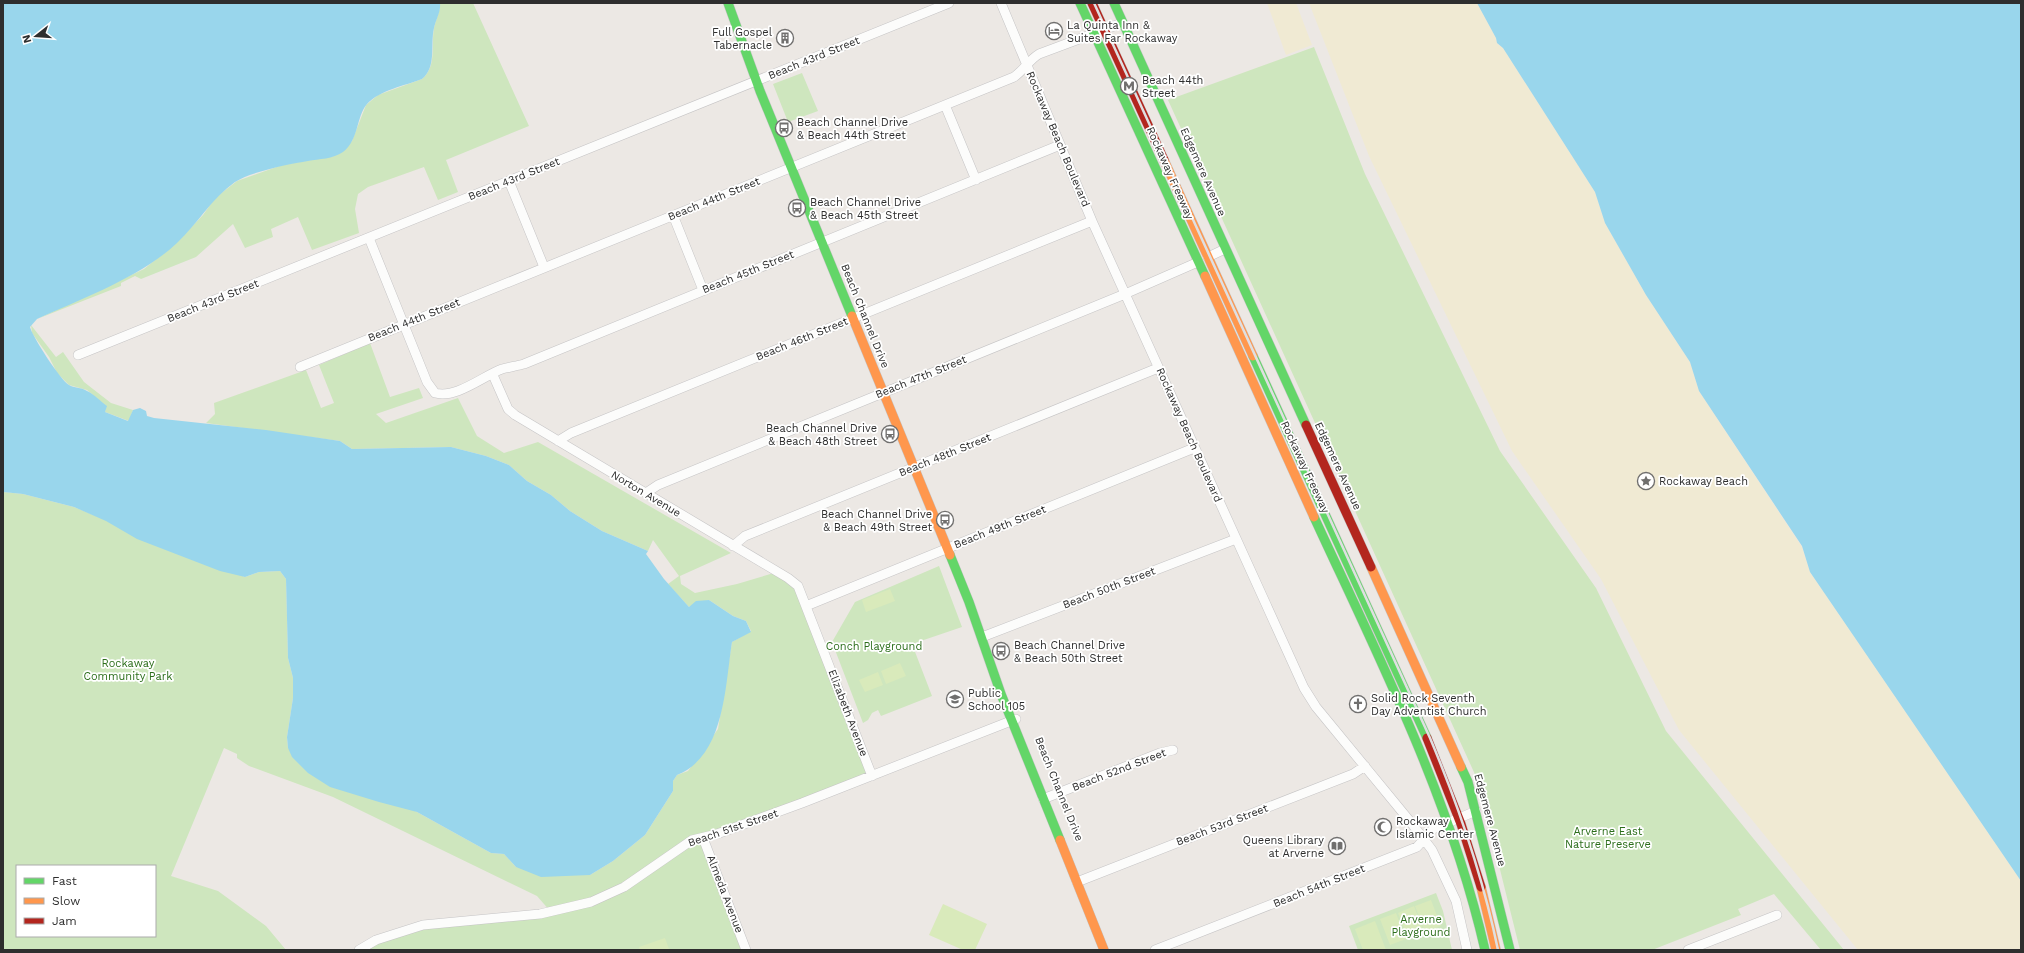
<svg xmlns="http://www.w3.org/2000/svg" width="2024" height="953" font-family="'Work Sans',sans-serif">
<rect width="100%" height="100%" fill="#ece8e4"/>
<path fill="#cee6be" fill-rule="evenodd" d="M 440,3 L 473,3 L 529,126 L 446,160 L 458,192 L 438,200 L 424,167 L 368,187 L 358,194 L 355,209 L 359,233 L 312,250 L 298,217 L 271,229 L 273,237 L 245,248 L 233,224 L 196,257 L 141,279 L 135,276 L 121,283 L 121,286 L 37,319 L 144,269 L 176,243 L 203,215 L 215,198 L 237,181 L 282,165 L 334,156 L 352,141 L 366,105 L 378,95 L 422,79 C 437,67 431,45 434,28 C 436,19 440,12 440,3 Z
M 1314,47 L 1365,174 L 1500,451 L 1596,588 L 1666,731 L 1844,950 L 1821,950 L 1774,894 L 1738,909 L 1741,915 L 1652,950 L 1520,950 L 1478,781 L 1168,100 Z
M 802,73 L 818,111 L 788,122 L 773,84 Z
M 31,325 L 56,357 L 63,352 L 84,382 L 111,403 L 133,410 L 129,421 L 105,412 L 106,406 L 87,390 L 69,385 L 57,373 L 49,357 L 32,333 Z
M 370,343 L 390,397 L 419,388 L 423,398 L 376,414 L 386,423 L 458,398 L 477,436 L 504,453 L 538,442 L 731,553 L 680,576 L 681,584 L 695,593 L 737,584 L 777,572 L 792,581 L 872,776 L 703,838 L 746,950 L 359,950 L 419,926 L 551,912 L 537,896 L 333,797 L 249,766 L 237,758 L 237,754 L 224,748 L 171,876 L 218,891 L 266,926 L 286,950 L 3,950 L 3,492 L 23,494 L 74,507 L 245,577 L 259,572 L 280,571 L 286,579 L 288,658 L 293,678 L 293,698 L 287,737 L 288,748 L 417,812 L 491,853 L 504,854 L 516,867 L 590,875 L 613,861 L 645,835 L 673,791 L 673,781 L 677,775 L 688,771 L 718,729 L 732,642 L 751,631 L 746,621 L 733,616 L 709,600 L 689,607 L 668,584 L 679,576 L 653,540 L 648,551 L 602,531 L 570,511 L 551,495 L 527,481 L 509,465 L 486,456 L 451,447 L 352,449 L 340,441 L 206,423 L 215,414 L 214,403 L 306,370 L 321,408 L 334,403 L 319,365 ZM 17,866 L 155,866 L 155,936 L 17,936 Z
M 939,566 L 962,627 L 912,644 L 932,696 L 881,716 L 878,710 L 872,713 L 868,720 L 863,723 L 832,642 L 855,602 Z
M 1436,893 L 1443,911 L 1452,950 L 1358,950 L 1349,926 Z"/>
<path fill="#f0ead3" d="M 1267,3 L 1296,3 L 1312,45 L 1286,55 Z
M 1309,3 L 1477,3 L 1496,38 L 1497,43 L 1503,48 L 1595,192 L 1605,223 L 1646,295 L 1690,362 L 1699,391 L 1802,547 L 1810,572 L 2021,881 L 2021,950 L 1858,950 L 1679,730 L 1601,579 L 1512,451 L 1369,156 Z"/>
<path fill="#d9eabb" d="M 890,589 L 895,601 L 866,612 L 862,600 Z
M 900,663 L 906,676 L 886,684 L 881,671 Z
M 878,672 L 883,685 L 865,692 L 859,680 Z
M 1431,900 L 1441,926 L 1425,932 L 1415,906 Z
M 943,904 L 987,924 L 975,950 L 963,950 L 929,935 Z
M 1414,906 L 1424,932 L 1408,938 L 1398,913 Z
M 1396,913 L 1406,939 L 1390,945 L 1380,919 Z
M 1375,921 L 1386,950 L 1363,950 L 1355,929 Z
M 665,938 L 669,949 L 640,950 L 639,947 Z"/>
<path fill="#99d6ec" d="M 3,3 L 440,3 C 441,12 436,19 434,28 C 430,45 437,67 422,79 C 404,86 380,90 367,104 C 356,117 359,140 343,152 C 333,159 319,159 308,161 C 289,164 250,172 235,182 C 212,198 198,223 177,243 C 141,277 83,298 37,319 L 30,327 C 32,336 61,381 69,385 C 74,388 81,387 87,391 C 94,394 100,401 107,406 L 105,412 L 128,421 L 133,410 L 140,408 L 146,411 L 147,416 L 154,418 L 266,430 L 340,441 L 352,449 L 451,447 L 486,456 L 509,465 L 527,481 L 551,495 L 570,511 L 602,531 L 648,551 L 646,554 L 664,579 L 689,607 L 696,601 L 709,600 L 733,616 L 746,621 L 751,632 L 732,642 C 725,686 725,756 677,775 L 673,781 L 673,791 L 645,835 L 613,861 L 590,875 L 541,877 L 516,867 L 504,854 L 491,853 L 417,812 L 379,802 L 330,787 L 308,773 L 292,757 L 288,748 L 287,737 L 293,698 L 293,678 L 288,658 L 286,579 L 280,571 L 259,572 L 245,577 L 220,571 L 137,539 L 106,521 L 74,507 L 23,494 L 3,492 Z
M 1477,3 L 2021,3 L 2021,881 L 1810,572 L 1802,546 L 1699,391 L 1690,362 L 1646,295 L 1605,223 L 1595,192 L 1503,48 L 1497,43 L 1496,38 Z"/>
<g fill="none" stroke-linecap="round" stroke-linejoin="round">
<g stroke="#c5c4c5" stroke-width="10">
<path id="street" d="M 1001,3 L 1092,221 L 1304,688 L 1316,707 L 1413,825 L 1432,850 L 1456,901 L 1467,950
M 945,105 L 976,180
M 509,181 L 544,267
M 673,215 L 703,290
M 369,238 L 427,382 L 435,393 C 456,399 483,376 502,369 C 509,367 517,366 524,364 L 1060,145
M 1208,257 L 1225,249
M 78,355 L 949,3
M 300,367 L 1014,77 C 1024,70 1029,60 1039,54 L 1122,23
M 493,375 L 508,409 L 515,415 L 788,578 L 798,586 L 872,776
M 558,441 L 571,433 L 1092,221
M 646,493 L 658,485 L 1125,294 L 1198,262
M 733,546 L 745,536 L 1158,368
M 806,606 L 1194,448
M 982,637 L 1236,539
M 1043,799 L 1160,753 L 1173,750
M 703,838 L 746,950
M 1077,882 L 1353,774 L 1365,766
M 359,950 L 376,940 L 423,925 L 540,914 L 591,902 L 624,887 L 692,840 L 717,834 L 802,803 L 1016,719
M 1155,950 L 1417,847 L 1433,829 L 1476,811
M 1688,950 L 1777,915"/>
</g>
<g stroke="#c5c4c5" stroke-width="10">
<path id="fast" d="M 728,3 L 760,91 L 852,316
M 1080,3 L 1205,276
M 1114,3 L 1306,425
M 1253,356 L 1427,738
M 1314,517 C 1379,658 1450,797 1485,950
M 950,555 L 969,602 L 1001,694 L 1060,840
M 1461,767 L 1468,782 L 1510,950"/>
</g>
<g stroke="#c5c4c5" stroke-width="10">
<path id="slow" d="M 1164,160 L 1253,356
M 1205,276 L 1314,517
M 852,316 L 950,555
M 1371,567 L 1461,767
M 1060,840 L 1104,950
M 1481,887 L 1496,950"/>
</g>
<g stroke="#c5c4c5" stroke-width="10">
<path id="jam" d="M 1092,3 L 1164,160
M 1306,425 L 1371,567
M 1427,738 L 1461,824 L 1481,887"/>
</g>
<use href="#street" stroke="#fcfcfb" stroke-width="9"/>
<use href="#fast" stroke="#63d668" stroke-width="9"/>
<use href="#slow" stroke="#ff974d" stroke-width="9"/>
<use href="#jam" stroke="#b3261e" stroke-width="9"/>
<path stroke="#dfdfe1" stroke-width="2.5" d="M 1094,3 L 1430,738 C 1459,807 1483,877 1498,950"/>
</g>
<defs>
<g id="hotel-ring" transform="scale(0.9)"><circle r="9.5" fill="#fff" stroke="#706f6e" stroke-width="1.5"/><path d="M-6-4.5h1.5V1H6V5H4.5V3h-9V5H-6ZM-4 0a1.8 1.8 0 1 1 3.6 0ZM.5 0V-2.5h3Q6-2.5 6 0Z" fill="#706f6e"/></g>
<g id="building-ring" transform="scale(0.9)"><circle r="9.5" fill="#fff" stroke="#706f6e" stroke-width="1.5"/><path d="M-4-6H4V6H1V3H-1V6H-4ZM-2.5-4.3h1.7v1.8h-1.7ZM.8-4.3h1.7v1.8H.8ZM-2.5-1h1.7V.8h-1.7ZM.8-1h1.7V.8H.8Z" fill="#706f6e"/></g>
<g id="metro-ring" transform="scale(0.9)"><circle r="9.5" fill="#fff" stroke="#706f6e" stroke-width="1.5"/><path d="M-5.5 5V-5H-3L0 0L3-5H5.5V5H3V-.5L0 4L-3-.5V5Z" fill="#706f6e"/></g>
<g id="bus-ring" transform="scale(0.9)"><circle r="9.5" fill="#fff" stroke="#706f6e" stroke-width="1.5"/><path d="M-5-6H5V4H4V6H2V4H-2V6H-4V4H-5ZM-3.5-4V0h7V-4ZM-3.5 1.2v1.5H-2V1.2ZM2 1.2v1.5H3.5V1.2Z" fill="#706f6e"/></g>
<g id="sight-ring" transform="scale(0.9)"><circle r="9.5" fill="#fff" stroke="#706f6e" stroke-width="1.5"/><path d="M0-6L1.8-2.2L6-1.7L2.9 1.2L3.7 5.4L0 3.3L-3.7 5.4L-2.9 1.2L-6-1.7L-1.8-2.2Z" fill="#706f6e"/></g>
<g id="school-ring" transform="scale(0.9)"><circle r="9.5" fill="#fff" stroke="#706f6e" stroke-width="1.5"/><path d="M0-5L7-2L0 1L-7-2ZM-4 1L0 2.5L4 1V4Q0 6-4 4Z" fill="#706f6e"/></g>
<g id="church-ring" transform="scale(0.9)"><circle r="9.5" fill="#fff" stroke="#706f6e" stroke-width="1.5"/><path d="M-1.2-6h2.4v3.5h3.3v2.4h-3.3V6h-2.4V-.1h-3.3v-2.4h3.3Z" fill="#706f6e"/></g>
<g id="mosque-ring" transform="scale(0.9)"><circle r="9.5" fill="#fff" stroke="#706f6e" stroke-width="1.5"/><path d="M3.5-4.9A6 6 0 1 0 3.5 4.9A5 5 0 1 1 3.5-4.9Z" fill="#706f6e"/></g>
<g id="library-ring" transform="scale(0.9)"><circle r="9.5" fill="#fff" stroke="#706f6e" stroke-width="1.5"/><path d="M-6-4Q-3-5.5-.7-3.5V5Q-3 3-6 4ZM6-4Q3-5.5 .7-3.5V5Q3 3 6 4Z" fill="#706f6e"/></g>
</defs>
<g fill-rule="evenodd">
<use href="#hotel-ring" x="1054" y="31"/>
<use href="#building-ring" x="785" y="38"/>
<use href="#metro-ring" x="1129" y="86"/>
<use href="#bus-ring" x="784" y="128"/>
<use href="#bus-ring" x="797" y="208"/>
<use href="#bus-ring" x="890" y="434"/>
<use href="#sight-ring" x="1646" y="481"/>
<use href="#bus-ring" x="945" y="520"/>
<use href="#bus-ring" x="1001" y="651"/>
<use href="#school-ring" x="955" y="699"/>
<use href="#church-ring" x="1358" y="704"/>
<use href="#mosque-ring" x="1383" y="827"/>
<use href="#library-ring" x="1337" y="846"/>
</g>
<g text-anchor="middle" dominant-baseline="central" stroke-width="3.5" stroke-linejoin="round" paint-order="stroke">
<g font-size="11" fill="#2e2e2e" stroke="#fff" text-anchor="start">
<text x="1067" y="25">La Quinta Inn &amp;<tspan x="1067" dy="13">Suites Far Rockaway</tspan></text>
<text x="772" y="32" text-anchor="end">Full Gospel<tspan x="772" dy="13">Tabernacle</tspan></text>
<text x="1142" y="80">Beach 44th<tspan x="1142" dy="13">Street</tspan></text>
<text x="797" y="122">Beach Channel Drive<tspan x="797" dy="13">&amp; Beach 44th Street</tspan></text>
<text x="810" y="202">Beach Channel Drive<tspan x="810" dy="13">&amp; Beach 45th Street</tspan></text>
<text x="877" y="428" text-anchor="end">Beach Channel Drive<tspan x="877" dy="13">&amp; Beach 48th Street</tspan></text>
<text x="1659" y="481">Rockaway Beach</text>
<text x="932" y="514" text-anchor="end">Beach Channel Drive<tspan x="932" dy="13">&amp; Beach 49th Street</tspan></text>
<text x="1014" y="645">Beach Channel Drive<tspan x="1014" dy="13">&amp; Beach 50th Street</tspan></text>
<text x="968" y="693">Public<tspan x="968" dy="13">School 105</tspan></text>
<text x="1371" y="698">Solid Rock Seventh<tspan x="1371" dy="13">Day Adventist Church</tspan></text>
<text x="1396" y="821">Rockaway<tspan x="1396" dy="13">Islamic Center</tspan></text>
<text x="1324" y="840" text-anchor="end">Queens Library<tspan x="1324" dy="13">at Arverne</tspan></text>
</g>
<g font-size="11" fill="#2e2e2e" stroke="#fff">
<text transform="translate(814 58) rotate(-22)">Beach 43rd Street</text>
<text transform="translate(1058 139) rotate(67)">Rockaway Beach Boulevard</text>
<text transform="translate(1203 172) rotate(66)">Edgemere Avenue</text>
<text transform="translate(1170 173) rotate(66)">Rockaway Freeway</text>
<text transform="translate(514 179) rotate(-22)">Beach 43rd Street</text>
<text transform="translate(714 199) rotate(-22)">Beach 44th Street</text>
<text transform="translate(748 272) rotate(-22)">Beach 45th Street</text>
<text transform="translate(213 301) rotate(-22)">Beach 43rd Street</text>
<text transform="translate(865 316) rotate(68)">Beach Channel Drive</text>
<text transform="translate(414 320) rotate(-22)">Beach 44th Street</text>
<text transform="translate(802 339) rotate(-22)">Beach 46th Street</text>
<text transform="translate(921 377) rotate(-22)">Beach 47th Street</text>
<text transform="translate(1189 435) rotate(66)">Rockaway Beach Boulevard</text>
<text transform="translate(945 455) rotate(-22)">Beach 48th Street</text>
<text transform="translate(1338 466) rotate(65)">Edgemere Avenue</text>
<text transform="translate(1305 467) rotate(65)">Rockaway Freeway</text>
<text transform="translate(646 494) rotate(31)">Norton Avenue</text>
<text transform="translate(1000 527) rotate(-22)">Beach 49th Street</text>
<text transform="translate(1109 588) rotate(-21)">Beach 50th Street</text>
<text transform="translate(848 713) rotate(69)">Elizabeth Avenue</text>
<text transform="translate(1119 770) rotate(-21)">Beach 52nd Street</text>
<text transform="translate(1059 789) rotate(68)">Beach Channel Drive</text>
<text transform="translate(1490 820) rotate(75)">Edgemere Avenue</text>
<text transform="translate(1222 825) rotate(-21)">Beach 53rd Street</text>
<text transform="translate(733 828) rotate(-19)">Beach 51st Street</text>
<text transform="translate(1319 886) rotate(-22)">Beach 54th Street</text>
<text transform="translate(725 894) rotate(69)">Almeda Avenue</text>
</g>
<g font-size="11" fill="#2c6e1b" stroke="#fff">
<text x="874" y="646">Conch Playground</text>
<text x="128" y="663">Rockaway<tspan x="128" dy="13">Community Park</tspan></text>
<text x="1608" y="831">Arverne East<tspan x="1608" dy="13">Nature Preserve</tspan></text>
<text x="1421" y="919">Arverne<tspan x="1421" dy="13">Playground</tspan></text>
</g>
</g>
<rect width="2024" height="953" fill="none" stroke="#2e2e2e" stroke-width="8"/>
<rect x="16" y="865" width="140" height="72" fill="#ffffff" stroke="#ababab"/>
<rect x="24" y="878" width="20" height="6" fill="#63d668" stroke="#ababab"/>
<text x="52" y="885" font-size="12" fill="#2e2e2e">Fast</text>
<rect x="24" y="898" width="20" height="6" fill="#ff974d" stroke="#ababab"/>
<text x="52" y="905" font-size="12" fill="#2e2e2e">Slow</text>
<rect x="24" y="918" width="20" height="6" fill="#b3261e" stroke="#ababab"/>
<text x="52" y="925" font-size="12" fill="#2e2e2e">Jam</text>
<g transform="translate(36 36) rotate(253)" stroke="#ffffff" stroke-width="3" paint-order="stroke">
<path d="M0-3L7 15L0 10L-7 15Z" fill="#2e2e2e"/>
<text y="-6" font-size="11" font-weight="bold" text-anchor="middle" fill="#2e2e2e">N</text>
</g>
</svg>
